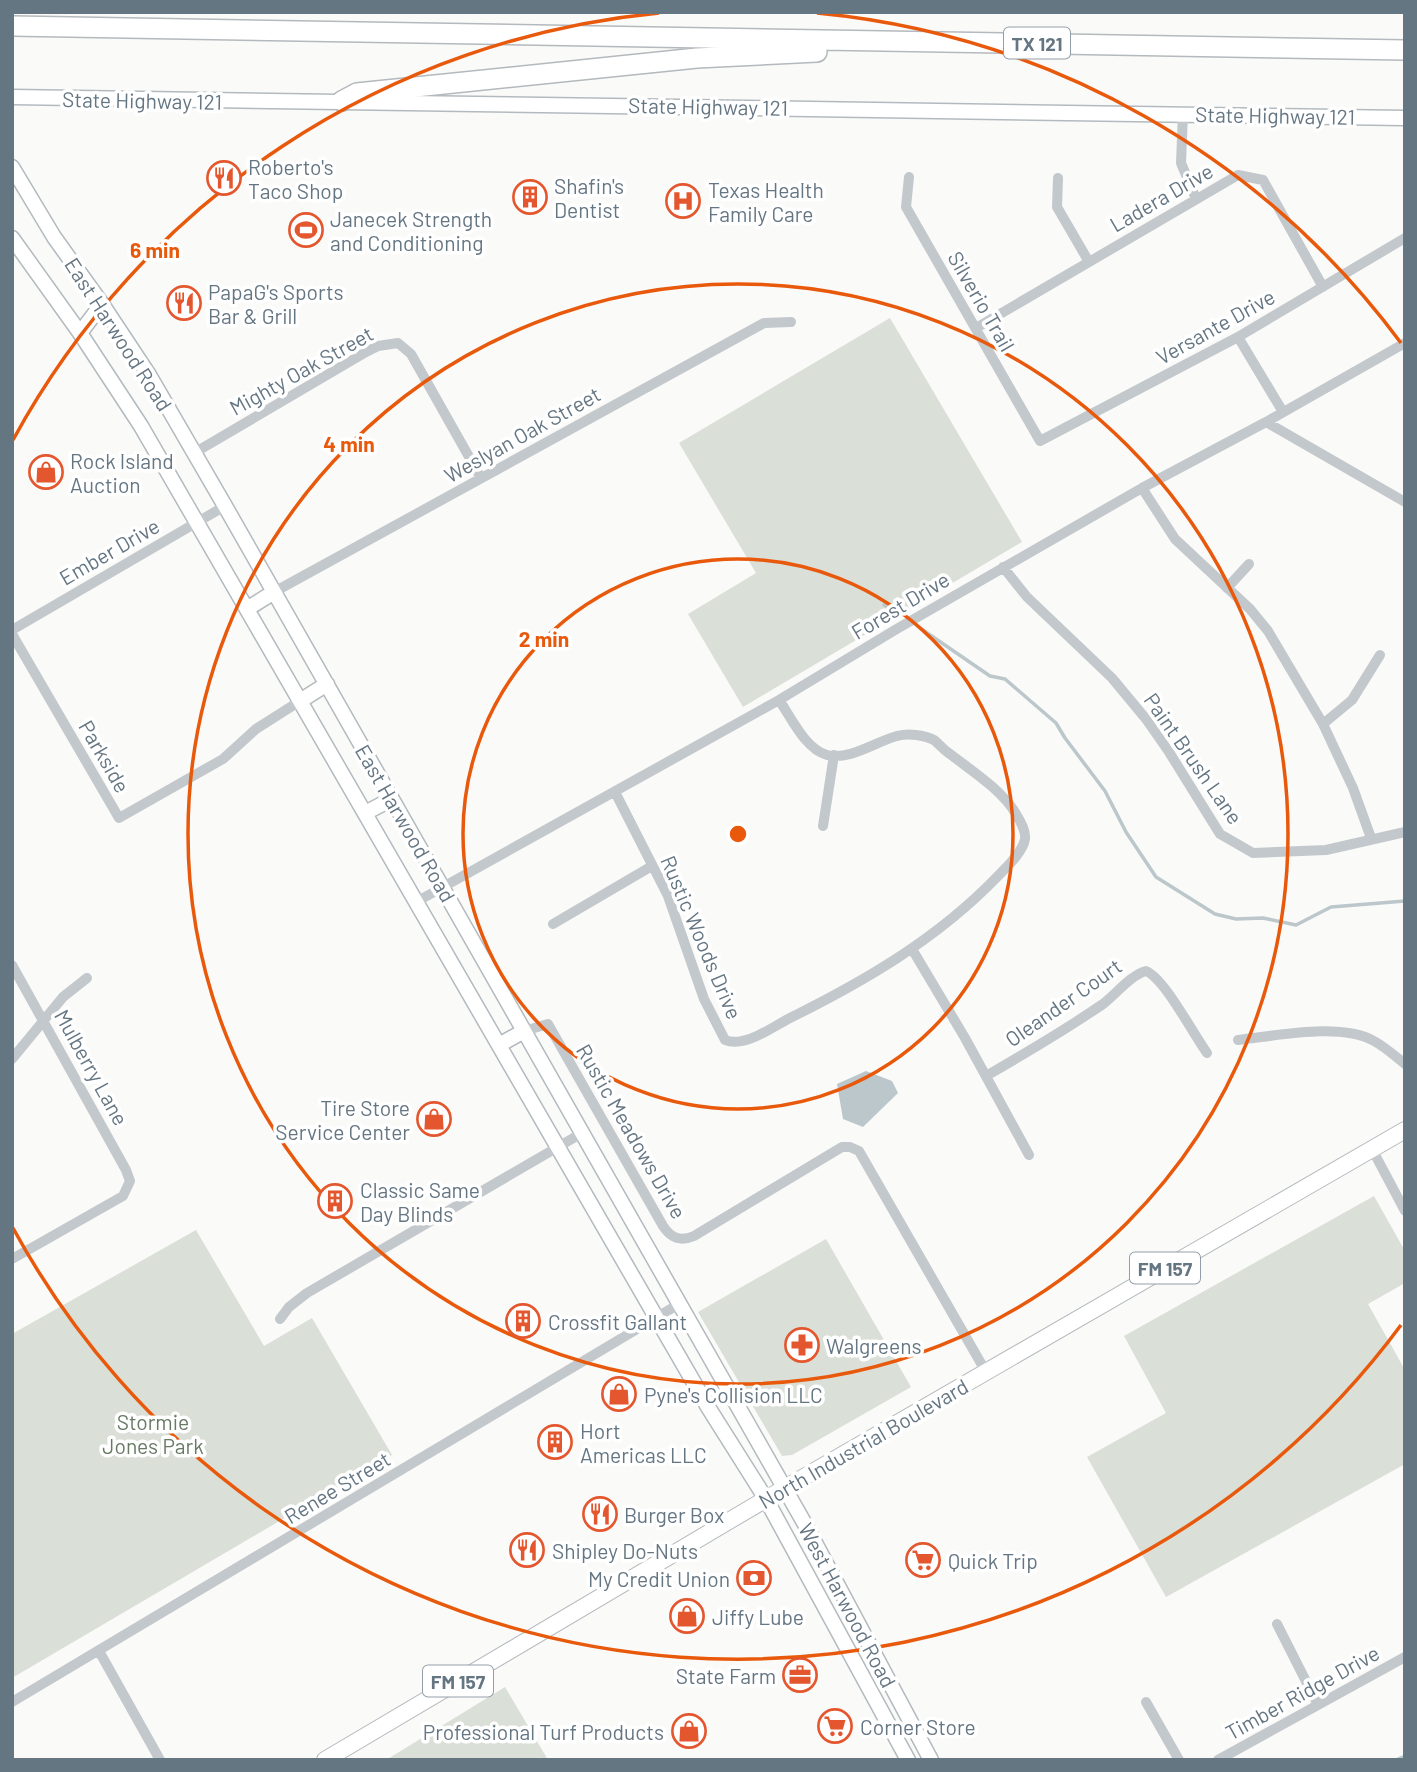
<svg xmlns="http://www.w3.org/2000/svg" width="1417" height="1772" font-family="Barlow,sans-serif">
<rect width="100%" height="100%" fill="#fafaf8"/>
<path fill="#dadfd7" d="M 890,318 L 1022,542 L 743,707 L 688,614 L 756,573 L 679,443 Z
M 1374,1196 L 1405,1251 L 1405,1283 L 1368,1304 L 1405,1370 L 1405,1464 L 1166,1597 L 1087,1457 L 1166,1413 L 1124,1336 Z
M 196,1230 L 264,1346 L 312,1318 L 392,1455 L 12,1678 L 12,1334 Z
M 826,1239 L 911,1387 L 792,1455 L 782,1456 L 698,1312 Z
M 505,1687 L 548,1760 L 386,1760 Z"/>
<path fill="#bbc7cb" d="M 866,1071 L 892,1081 L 898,1093 L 863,1127 L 843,1119 L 837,1084 Z"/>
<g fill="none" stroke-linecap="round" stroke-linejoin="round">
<path stroke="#bbc7cb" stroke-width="3.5" d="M 884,605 L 898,613
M 920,628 L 990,676 L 1005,679 L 1056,723 L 1065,738 L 1105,791 L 1126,832 L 1156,877 L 1215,914 L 1236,919 L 1263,918 L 1296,925 L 1331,907 L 1405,901
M 1396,1760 L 1405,1756"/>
<g stroke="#b3babf" stroke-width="17">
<path id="secondary" d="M 12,97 L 1405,118
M 12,167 L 54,237 L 102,304 L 149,375 L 225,506 L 806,1526 L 931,1760
M 12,238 L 80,333 L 141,426 L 708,1407 L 766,1499 L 908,1760
M 80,333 L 102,304
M 247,609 L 274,592
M 300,701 L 327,684
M 365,813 L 392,799
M 499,1045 L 524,1031"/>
</g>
<g stroke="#b5babe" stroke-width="18">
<path id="primary" d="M 325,1760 L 766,1499 L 1405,1130"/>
</g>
<g stroke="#b4b9bd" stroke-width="22">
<path id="motorway" d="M 12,26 L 1405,50
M 342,101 L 357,93 L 697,58 L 817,52"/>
</g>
<path stroke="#c3c8cc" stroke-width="10" d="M 1183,113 L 1181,163 L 1196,199
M 909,177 L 906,207 L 1040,441 L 1238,337 L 1405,238
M 1058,178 L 1057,207 L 1089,262
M 976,328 L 1238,175 L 1263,180 L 1323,287
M 1238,337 L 1283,412
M 1266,422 L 1405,502
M 194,453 L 366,352 L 378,346 L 398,343 L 411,354 L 481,478
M 1142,488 L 1175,539 L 1250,609 L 1268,631 L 1323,724 L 1353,788 L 1371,838
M 1003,567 L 1027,597 L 1112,678 L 1146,719 L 1169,752 L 1220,834 L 1253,853 L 1326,850 L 1405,832
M 1227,588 L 1249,564
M 274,592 L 764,323 L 791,322
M 12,630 L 225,506
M 12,634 L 119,818 L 223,759 L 256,729 L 300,701
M 1323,724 L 1352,700 L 1380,655
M 615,792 L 668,896 L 704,999 L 725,1040 C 744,1048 771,1028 788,1019 C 865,981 937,939 997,877 C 1006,868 1023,852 1025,839 C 1026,830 1020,821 1016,814 C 1002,790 972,771 950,754 C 944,750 939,744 934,740 C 924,735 908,733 897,736 C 877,741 849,761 827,755 C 805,749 791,717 779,700
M 823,826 L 834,755
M 416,902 L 779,700 L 895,630 L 1142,488 L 1266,422 L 1405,343
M 553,924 L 652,866
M 912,949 L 965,1038 L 1029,1155
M 12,965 L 126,1170 L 130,1181 L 123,1196 L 12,1259
M 524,1031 L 548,1024 L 663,1226 C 671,1238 680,1242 694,1236 L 842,1147 L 850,1147 L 859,1151 L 986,1372
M 1238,1040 C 1276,1036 1340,1022 1374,1041 C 1385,1047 1395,1056 1405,1064
M 12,1059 L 63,997 L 87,978
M 986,1076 C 1026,1053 1065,1030 1103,1004 C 1116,994 1131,975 1146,971 C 1165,979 1193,1034 1207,1053
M 1372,1149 L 1405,1211
M 280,1319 L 289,1307 L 307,1293 L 582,1133
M 1277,1624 L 1318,1705
M 99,1651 L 160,1760
M 12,1702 L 679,1304
M 1146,1702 L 1179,1760
M 1218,1760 L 1405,1657"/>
<use href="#secondary" stroke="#fff" stroke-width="14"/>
<use href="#primary" stroke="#fff" stroke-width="16"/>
<use href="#motorway" stroke="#fff" stroke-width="19"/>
</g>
<g fill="none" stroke="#e8590c" stroke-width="3.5">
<circle cx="738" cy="834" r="275"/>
<circle cx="738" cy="834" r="550"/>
<path d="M1401 1325A825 825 0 0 1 13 1228M13 440A825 825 0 0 1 659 13M817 13A825 825 0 0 1 1401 343"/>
</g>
<defs>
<g id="restaurant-ring" transform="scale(1.75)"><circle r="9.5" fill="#fff" stroke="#e4572e" stroke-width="1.5"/><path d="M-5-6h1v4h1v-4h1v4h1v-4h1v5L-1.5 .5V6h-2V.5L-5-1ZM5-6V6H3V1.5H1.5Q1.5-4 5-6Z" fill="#e4572e"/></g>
<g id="building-ring" transform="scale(1.75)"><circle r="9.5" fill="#fff" stroke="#e4572e" stroke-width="1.5"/><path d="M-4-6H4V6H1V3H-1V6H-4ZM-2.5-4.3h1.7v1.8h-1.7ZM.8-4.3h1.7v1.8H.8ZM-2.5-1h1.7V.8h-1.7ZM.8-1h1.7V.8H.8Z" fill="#e4572e"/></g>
<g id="hospital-ring" transform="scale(1.75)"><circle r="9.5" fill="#fff" stroke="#e4572e" stroke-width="1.5"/><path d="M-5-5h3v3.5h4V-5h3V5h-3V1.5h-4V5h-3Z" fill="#e4572e"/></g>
<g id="stadium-ring" transform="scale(1.75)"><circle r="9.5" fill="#fff" stroke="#e4572e" stroke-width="1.5"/><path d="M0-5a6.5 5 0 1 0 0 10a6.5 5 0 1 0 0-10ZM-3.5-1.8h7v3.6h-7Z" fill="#e4572e"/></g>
<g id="shop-ring" transform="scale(1.75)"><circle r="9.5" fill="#fff" stroke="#e4572e" stroke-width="1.5"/><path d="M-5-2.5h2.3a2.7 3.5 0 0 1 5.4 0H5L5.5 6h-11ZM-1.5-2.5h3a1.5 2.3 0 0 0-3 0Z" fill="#e4572e"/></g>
<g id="pharmacy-ring" transform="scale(1.75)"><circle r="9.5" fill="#fff" stroke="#e4572e" stroke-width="1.5"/><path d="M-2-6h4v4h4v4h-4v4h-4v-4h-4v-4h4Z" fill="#e4572e"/></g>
<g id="supermarket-ring" transform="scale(1.75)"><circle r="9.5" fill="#fff" stroke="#e4572e" stroke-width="1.5"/><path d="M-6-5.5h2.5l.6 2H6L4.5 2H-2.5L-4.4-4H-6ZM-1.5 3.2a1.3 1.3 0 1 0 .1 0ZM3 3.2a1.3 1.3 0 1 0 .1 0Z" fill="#e4572e"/></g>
<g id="bank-ring" transform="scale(1.75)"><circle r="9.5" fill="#fff" stroke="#e4572e" stroke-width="1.5"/><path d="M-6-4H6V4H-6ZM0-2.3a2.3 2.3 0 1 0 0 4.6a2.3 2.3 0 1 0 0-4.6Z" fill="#e4572e"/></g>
<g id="office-ring" transform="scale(1.75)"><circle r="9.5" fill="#fff" stroke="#e4572e" stroke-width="1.5"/><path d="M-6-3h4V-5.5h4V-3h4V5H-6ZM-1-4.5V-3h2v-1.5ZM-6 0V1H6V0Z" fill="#e4572e"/></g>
</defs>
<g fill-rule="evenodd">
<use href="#restaurant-ring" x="224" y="178"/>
<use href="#building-ring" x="530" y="197"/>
<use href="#hospital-ring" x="683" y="201"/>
<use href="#stadium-ring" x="306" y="230"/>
<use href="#restaurant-ring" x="184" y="303"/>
<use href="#shop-ring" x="46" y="472"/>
<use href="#shop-ring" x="434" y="1119"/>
<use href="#building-ring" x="335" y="1201"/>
<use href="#building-ring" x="523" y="1321"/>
<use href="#pharmacy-ring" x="802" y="1345"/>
<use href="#shop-ring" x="619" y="1394"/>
<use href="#building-ring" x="555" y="1442"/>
<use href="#restaurant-ring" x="600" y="1514"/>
<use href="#restaurant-ring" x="527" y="1550"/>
<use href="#supermarket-ring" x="923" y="1560"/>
<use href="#bank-ring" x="754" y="1578"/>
<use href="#shop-ring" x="687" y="1616"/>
<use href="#office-ring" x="800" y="1675"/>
<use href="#supermarket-ring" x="835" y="1726"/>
<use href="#shop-ring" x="689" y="1731"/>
</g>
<g text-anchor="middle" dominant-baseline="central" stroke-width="7" stroke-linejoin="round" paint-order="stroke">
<g fill="#fff" stroke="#939fa8" stroke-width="2">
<rect x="1004" y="27.5" width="66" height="31" rx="5"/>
<rect x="1130" y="1252.5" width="70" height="31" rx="5"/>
<rect x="423" y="1665.5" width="70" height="31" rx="5"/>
</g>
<g font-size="19" font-weight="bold" fill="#657683">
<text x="1037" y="43">TX 121</text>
<text x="1165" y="1268">FM 157</text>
<text x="458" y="1681">FM 157</text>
</g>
<g font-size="21" fill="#657683" stroke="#fff">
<text transform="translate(142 100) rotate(1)">State Highway 121</text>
<text transform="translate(708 106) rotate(1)">State Highway 121</text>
<text transform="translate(1275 115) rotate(1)">State Highway 121</text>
<text transform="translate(1161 197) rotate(-30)">Ladera Drive</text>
<text transform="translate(982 301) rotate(60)">Silverio Trail</text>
<text transform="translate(1215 326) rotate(-29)">Versante Drive</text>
<text transform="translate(119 334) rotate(57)">East Harwood Road</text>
<text transform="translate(301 370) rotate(-29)">Mighty Oak Street</text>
<text transform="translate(522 434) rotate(-29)">Weslyan Oak Street</text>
<text transform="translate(109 551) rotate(-30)">Ember Drive</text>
<text transform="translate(900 605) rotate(-31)">Forest Drive</text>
<text transform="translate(105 756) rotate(60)">Parkside</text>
<text transform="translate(1194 758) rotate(55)">Paint Brush Lane</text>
<text transform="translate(406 823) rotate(60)">East Harwood Road</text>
<text transform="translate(702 937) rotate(67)">Rustic Woods Drive</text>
<text transform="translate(1063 1002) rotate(-35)">Oleander Court</text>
<text transform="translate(92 1067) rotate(61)">Mulberry Lane</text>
<text transform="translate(632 1131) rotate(60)">Rustic Meadows Drive</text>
<text transform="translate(863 1443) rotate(-30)">North Industrial Boulevard</text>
<text transform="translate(337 1487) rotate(-31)">Renee Street</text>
<text transform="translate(848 1605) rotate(62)">West Harwood Road</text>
<text transform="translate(1302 1692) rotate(-29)">Timber Ridge Drive</text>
</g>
<g font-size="21" fill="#657683" stroke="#fff" text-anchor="start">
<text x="248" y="166">Roberto's<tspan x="248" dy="24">Taco Shop</tspan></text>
<text x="554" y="185">Shafin's<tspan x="554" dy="24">Dentist</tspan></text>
<text x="708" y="189">Texas Health<tspan x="708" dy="24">Family Care</tspan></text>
<text x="330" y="218">Janecek Strength<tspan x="330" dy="24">and Conditioning</tspan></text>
<text x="208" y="291">PapaG's Sports<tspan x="208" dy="24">Bar &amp; Grill</tspan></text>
<text x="70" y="460">Rock Island<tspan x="70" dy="24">Auction</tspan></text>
<text x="410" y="1107" text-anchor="end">Tire Store<tspan x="410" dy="24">Service Center</tspan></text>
<text x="360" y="1189">Classic Same<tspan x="360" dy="24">Day Blinds</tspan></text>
<text x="548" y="1321">Crossfit Gallant</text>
<text x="826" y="1345">Walgreens</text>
<text x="644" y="1394">Pyne's Collision LLC</text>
<text x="580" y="1430">Hort<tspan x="580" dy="24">Americas LLC</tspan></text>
<text x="624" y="1514">Burger Box</text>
<text x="552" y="1550">Shipley Do-Nuts</text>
<text x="948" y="1560">Quick Trip</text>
<text x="730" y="1578" text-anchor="end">My Credit Union</text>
<text x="712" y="1616">Jiffy Lube</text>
<text x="776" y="1675" text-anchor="end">State Farm</text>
<text x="860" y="1726">Corner Store</text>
<text x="664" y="1731" text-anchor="end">Professional Turf Products</text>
</g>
<g font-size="21" fill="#687a64" stroke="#fff">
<text x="153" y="1421">Stormie<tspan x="153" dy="24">Jones Park</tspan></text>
</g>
</g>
<circle cx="738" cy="834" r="10" fill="#e8590c" stroke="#fff" stroke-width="3.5"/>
<g font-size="21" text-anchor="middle" font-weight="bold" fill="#e8590c" stroke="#fff" stroke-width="7" stroke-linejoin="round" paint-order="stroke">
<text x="155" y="258">6 min</text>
<text x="349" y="452">4 min</text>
<text x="544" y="647">2 min</text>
</g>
<rect width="1417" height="1772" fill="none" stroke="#657683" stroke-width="28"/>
</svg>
